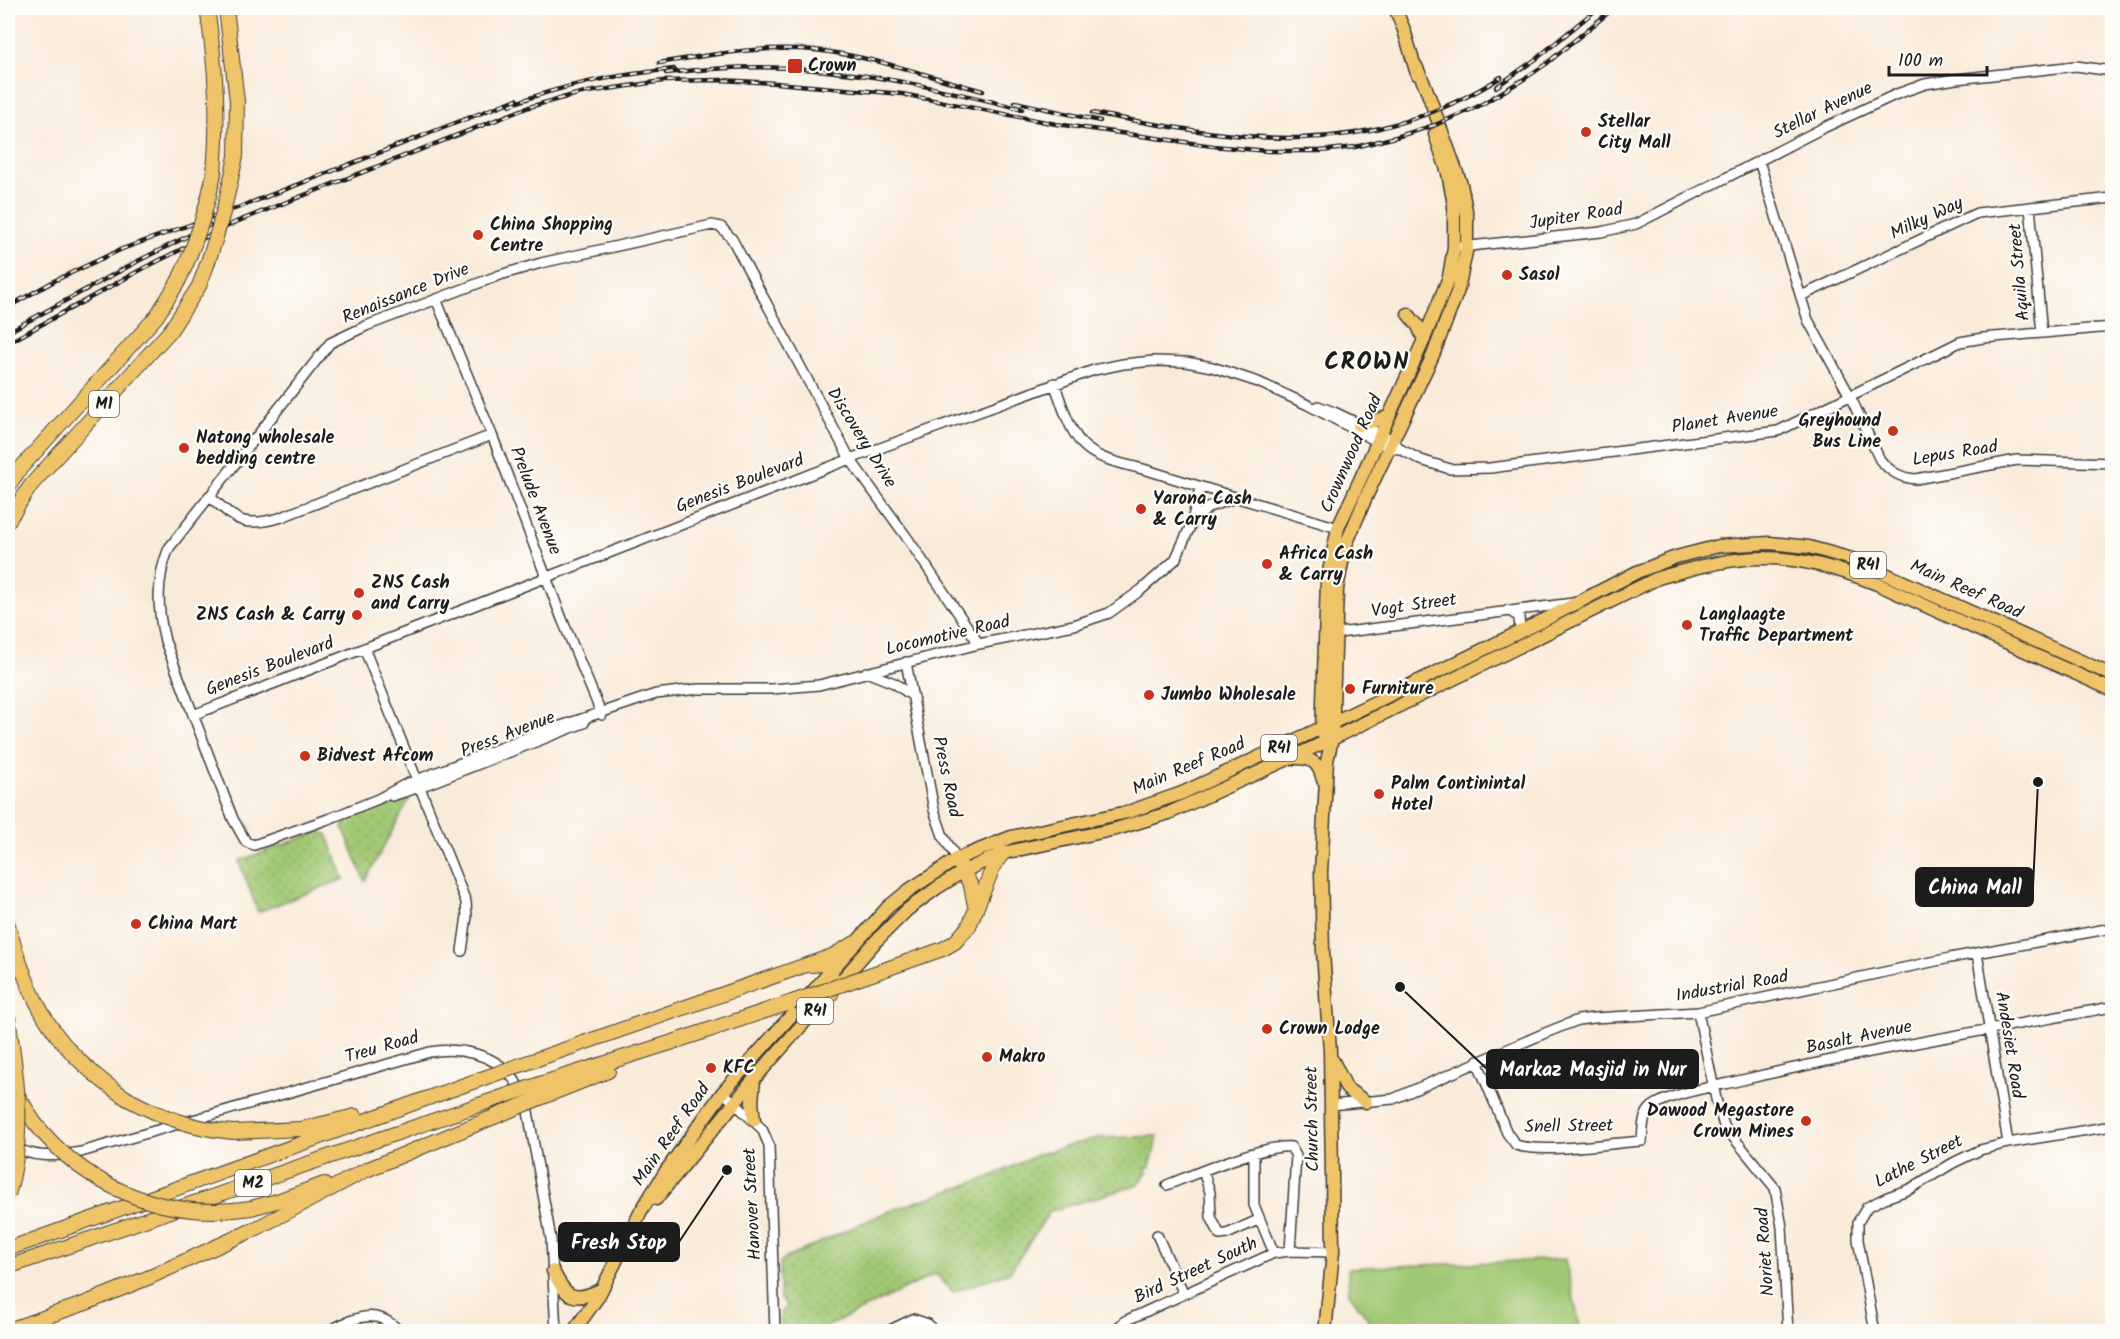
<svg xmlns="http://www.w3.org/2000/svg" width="2120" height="1339" font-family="Kalam,sans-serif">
<defs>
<pattern id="grass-dots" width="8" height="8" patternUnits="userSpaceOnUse" patternTransform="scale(1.5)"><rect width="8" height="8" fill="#a0c772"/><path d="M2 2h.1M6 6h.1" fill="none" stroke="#89aa62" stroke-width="1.8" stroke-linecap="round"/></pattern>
</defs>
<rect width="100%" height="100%" fill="#fdfcf7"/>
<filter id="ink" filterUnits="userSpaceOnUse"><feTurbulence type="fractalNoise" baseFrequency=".0167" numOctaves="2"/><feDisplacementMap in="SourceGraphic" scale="12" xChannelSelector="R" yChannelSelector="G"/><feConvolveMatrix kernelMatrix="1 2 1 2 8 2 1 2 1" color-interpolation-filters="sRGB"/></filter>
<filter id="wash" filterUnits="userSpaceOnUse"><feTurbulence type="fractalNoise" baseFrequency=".008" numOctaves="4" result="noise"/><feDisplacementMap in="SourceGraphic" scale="24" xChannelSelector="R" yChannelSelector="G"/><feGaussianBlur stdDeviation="1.35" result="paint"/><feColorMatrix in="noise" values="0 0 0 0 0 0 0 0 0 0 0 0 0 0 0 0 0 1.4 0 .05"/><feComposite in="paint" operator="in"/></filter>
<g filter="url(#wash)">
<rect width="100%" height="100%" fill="#f9ebda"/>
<path fill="url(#grass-dots)" stroke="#5e7247" stroke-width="1.5" d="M 410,798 L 365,881 L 343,827 L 349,818 Z
M 320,831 L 327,834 L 344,879 L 258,912 L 239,861 Z
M 1158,1136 L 1150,1167 L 1146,1168 L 1147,1172 L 1138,1185 L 1050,1211 L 1010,1272 L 953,1292 L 936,1274 L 818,1331 L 781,1331 L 780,1313 L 785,1309 L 785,1303 L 780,1299 L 780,1262 L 784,1259 L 884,1213 L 990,1177 L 1039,1154 L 1096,1138 Z"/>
<path fill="#a0c772" stroke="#5e7247" stroke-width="1.5" d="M 1565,1259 L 1581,1331 L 1377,1331 L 1349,1293 L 1348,1268 Z"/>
</g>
<g filter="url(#ink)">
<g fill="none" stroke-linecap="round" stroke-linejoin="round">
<g stroke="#3d3b38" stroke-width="12">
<path id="minor" d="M 1759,161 L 1808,320 L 1850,396 L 1880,460 C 1891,472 1900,478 1916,479 L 2017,460 L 2112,463
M 2030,207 L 2042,333
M 1461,247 L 1601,232 L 1636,224 L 1821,129 L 1897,94 L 1925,84 L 1956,79 L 2076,66 L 2112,71
M 1801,296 L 1977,213 L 2112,198
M 436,299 L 492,435 L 562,619 L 602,715
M 1054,383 C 1062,403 1068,429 1083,445 C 1100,462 1128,464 1150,471 C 1213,491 1276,509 1338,528
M 1318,406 L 1334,412 L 1393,440 L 1400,449 L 1421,460 L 1450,469 L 1490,468 L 1778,431 L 1960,342 L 1983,338 L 2112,327
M 209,496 C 237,520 241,528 279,518 L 492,435
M 1194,521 L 1209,507 L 1235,498
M 1508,610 L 1519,617 L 1520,631
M 1331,634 L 1573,603
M 979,644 L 908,539 L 850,459 L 732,239 L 721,227 L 712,225 L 541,263 L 500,275 L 366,326 L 330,343 L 169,548 C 156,579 157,609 165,641 L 233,819 L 246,842 L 254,845 L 331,818 L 378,799 L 406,784 L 528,737 L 656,694 L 698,689 L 772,689 L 819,685 L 979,644 L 1074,625 L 1109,613 L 1141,590 L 1175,560 L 1191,525 L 1200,488
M 364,648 L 466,902 L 467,916 L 462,951
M 906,662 L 934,810 L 943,836 L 957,859
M 866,672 L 894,683 L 914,697
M 193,715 L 850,459 L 1094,370 L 1123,364 L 1154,361 L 1186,362 L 1212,367 L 1258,382 L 1308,405 L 1378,442 L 1390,448 L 1400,449
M 392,796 L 420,787 L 584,723
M 1977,953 L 2008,1143
M 1698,1012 L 1716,1099 L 1724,1126 L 1775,1188 L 1782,1227 L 1788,1332
M 1477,1061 L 1507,1133 L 1516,1145 C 1542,1154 1612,1143 1642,1141 C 1643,1130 1642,1115 1652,1107 C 1668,1094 1716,1086 1738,1081 C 1862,1051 1987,1030 2112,1007
M 723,1092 L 762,1129 L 769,1145 L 775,1332
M 1331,1105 L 1393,1099 L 1545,1033 L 1578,1020 L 1594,1018 L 1698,1012 L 1950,958 L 2112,928
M 8,1143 C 31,1159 54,1157 81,1152 L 430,1052 C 458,1047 493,1053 512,1077 C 519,1085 523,1096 527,1106 L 551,1239 L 556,1332
M 1254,1154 L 1254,1205 L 1274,1253
M 1203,1171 L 1210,1192 L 1211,1217 L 1220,1235 L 1227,1234 L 1258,1220
M 1167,1185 C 1194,1174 1265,1144 1291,1147 L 1296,1156 L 1290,1251
M 1157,1235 L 1184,1294
M 326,1332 C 353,1319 376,1305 400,1332
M 886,1332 L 913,1319 L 928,1324 L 933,1332
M 1113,1332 L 1125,1321 L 1274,1253 L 1290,1251 L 1333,1252
M 1875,1332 L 1858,1240 L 1858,1222 L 1867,1207 L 1885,1198 L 1910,1189 L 1953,1163 L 1980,1150 L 2008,1143 L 2112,1126"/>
</g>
<g stroke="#3d3b38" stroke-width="15">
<path id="major" d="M 1395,8 L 1404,30 L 1417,74
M 1408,314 L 1418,326 L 1424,340
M 1359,425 L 1388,417
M 1322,733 L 1327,581 L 1338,528 L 1422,344 L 1449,277 L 1454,247 L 1454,205 L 1448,173 L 1435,134
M 1294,758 C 1312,757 1319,763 1323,780
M 1333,1061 L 1347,1089 L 1366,1102
M 754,1120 L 752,1102 L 754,1079
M 656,1199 L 755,1078 L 877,940 L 907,910 L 937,888 L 964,871 L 1003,853 L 1116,829 L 1169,813 L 1332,739 L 1658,578 C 1745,552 1791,549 1877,584 L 2112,690
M 553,1271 C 566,1298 574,1303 602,1289
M 573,1332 L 598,1297 L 641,1211 L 666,1171 L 723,1092 L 888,907 L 909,890 L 957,859 L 1011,837 L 1128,812 L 1182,793 L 1332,723 L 1542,621 L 1637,572 L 1676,557 L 1719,546 L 1770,543 L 1809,547 L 1852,559 L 2112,675
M 1325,1332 L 1333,1252 L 1332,1172 L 1330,1051 L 1323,952 L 1321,872 L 1327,761 L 1332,739 L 1337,589 L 1345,547 L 1366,497 L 1433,355 L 1458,290 L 1467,247 L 1467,216 L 1461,184 L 1426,88 L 1416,66"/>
</g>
<g stroke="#3d3b38" stroke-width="16">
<path id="highway" d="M 207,8 C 216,67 219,114 214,174
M 226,8 L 237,101 L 236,156
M 8,487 L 19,470 L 156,317 L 178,282
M 8,521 L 31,485 L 170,331 L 199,286
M 957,859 L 971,886 L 976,910
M 8,925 C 30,1005 56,1051 126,1098
M 812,965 L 822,964 L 831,970 L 831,994
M 872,974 L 943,949 L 955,942 L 969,926 L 994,865 L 1003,853
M 526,1063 L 832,956 L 855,943
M 8,1072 L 16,1092 L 34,1122
M 540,1084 L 673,1042 L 792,1002
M 545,1096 L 608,1071
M 233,1132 L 301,1129 L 355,1116
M 251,1208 L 277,1201 L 324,1184
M 8,1249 L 481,1079
M 8,1267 L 499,1098
M 8,1330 L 86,1303 L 150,1277 L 257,1228 L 366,1170 L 506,1112"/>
</g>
<use href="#minor" stroke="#fff" stroke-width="9"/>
<use href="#major" stroke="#efc469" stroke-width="12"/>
<use href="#highway" stroke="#efc469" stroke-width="14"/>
<g stroke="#1c1c1c" stroke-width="4.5">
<path id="rail" d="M 659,63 C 710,55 762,45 814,50 C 872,56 927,76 983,91
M 666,73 C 712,68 758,65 804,69 C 878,74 950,91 1022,109
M 1496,87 L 1536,59 L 1598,8
M 1015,102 L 1100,121
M 510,105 C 565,84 616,75 674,69
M 1092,113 C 1159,125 1230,139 1299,138 C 1370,137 1442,115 1501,77
M 8,307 L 56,280 L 122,249 L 240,207 L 517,99
M 8,332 L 140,260 L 210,225
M 8,343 L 144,268 L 236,222 L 529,107 L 581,93 L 663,81 L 720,80 L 776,83 L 902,94 L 1056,124 L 1213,146 L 1268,151 L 1320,151 L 1355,147 L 1396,137 L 1435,125 L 1477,107 L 1524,79 L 1546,64 L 1614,8"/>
</g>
<use href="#rail" stroke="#fdfcf7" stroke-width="2" stroke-dasharray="7" stroke-linecap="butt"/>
<g stroke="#3d3b38" stroke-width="16" stroke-linecap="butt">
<path id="highway-bridge" d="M 178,282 C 195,247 206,212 214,174
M 199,286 C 216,244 227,201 236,156
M 792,1002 L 872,974
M 8,1017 C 17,1077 26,1135 8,1195
M 481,1079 L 526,1063
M 126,1098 C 160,1117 195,1129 233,1132
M 499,1098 L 540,1084
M 506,1112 L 545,1096
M 34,1122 C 87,1189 167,1221 251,1208"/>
</g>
<use href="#highway-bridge" stroke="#efc469" stroke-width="14"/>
</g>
</g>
<g fill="#c8321e" stroke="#fdfcf7" stroke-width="2">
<rect x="787" y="58" width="16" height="16" rx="3"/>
<circle cx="1586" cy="132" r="6"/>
<circle cx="478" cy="235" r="6"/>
<circle cx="1507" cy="275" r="6"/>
<circle cx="1893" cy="431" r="6"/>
<circle cx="184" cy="448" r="6"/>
<circle cx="1141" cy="509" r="6"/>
<circle cx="1267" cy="564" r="6"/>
<circle cx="359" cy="593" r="6"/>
<circle cx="357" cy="615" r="6"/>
<circle cx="1687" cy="625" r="6"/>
<circle cx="1350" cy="689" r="6"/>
<circle cx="1149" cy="695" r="6"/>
<circle cx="305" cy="756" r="6"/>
<circle cx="1379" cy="794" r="6"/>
<circle cx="136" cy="924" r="6"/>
<circle cx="1267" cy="1029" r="6"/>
<circle cx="987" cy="1057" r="6"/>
<circle cx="711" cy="1068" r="6"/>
<circle cx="1806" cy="1121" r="6"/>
</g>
<g text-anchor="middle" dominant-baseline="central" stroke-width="4.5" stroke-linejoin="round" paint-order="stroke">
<g fill="#fdfcf7" stroke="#605f5e" stroke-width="1.5">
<rect x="89" y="391" width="30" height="26" rx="4.5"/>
<rect x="1850" y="552" width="36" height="26" rx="4.5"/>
<rect x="1261" y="735" width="36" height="26" rx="4.5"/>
<rect x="797" y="998" width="36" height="26" rx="4.5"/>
<rect x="235" y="1170" width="36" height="26" rx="4.5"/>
</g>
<g font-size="16" font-weight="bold" fill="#1c1c1c">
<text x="104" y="404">M1</text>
<text x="1868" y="565">R41</text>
<text x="1279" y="748">R41</text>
<text x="815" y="1011">R41</text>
<text x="253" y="1183">M2</text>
</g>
<g font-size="18" font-weight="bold" fill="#1c1c1c" stroke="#fdfcf7" text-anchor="start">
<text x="808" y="66">Crown</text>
<text x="1598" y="122">Stellar<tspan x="1598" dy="21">City Mall</tspan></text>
<text x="490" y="225">China Shopping<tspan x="490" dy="21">Centre</tspan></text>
<text x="1519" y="275">Sasol</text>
<text x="1881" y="421" text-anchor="end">Greyhound<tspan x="1881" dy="21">Bus Line</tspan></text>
<text x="196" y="438">Natong wholesale<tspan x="196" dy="21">bedding centre</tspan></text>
<text x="1153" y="499">Yarona Cash<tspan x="1153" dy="21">&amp; Carry</tspan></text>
<text x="1279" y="554">Africa Cash<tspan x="1279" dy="21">&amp; Carry</tspan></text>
<text x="371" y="583">ZNS Cash<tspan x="371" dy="21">and Carry</tspan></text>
<text x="345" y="615" text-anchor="end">ZNS Cash &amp; Carry</text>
<text x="1699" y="615">Langlaagte<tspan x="1699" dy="21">Traffic Department</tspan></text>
<text x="1362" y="689">Furniture</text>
<text x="1161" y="695">Jumbo Wholesale</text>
<text x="317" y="756">Bidvest Afcom</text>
<text x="1391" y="784">Palm Continintal<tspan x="1391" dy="21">Hotel</tspan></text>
<text x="148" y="924">China Mart</text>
<text x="1279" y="1029">Crown Lodge</text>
<text x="999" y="1057">Makro</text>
<text x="723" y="1068">KFC</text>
<text x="1794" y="1111" text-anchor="end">Dawood Megastore<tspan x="1794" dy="21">Crown Mines</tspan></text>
</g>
<g font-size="18" fill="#1c1c1c" stroke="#fdfcf7">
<text transform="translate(1823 111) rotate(-26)">Stellar Avenue</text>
<text transform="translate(1576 217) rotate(-9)">Jupiter Road</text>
<text transform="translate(1927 219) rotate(-25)">Milky Way</text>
<text transform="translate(2020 272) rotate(-95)">Aquila Street</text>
<text transform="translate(406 294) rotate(-22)">Renaissance Drive</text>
<text transform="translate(1725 420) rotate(-9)">Planet Avenue</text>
<text transform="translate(861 438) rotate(58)">Discovery Drive</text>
<text transform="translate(1352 454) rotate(-66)">Crownwood Road</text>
<text transform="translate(1955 454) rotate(-9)">Lepus Road</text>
<text transform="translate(740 484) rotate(-21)">Genesis Boulevard</text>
<text transform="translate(535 501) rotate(69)">Prelude Avenue</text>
<text transform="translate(1966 590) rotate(24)">Main Reef Road</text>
<text transform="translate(1414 606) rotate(-8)">Vogt Street</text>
<text transform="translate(948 636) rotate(-13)">Locomotive Road</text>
<text transform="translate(270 667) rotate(-21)">Genesis Boulevard</text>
<text transform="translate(508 735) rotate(-21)">Press Avenue</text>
<text transform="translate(1189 767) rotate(-23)">Main Reef Road</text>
<text transform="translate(946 777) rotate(78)">Press Road</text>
<text transform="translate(1732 987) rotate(-10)">Industrial Road</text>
<text transform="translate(1859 1038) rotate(-12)">Basalt Avenue</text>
<text transform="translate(2009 1045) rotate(81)">Andesiet Road</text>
<text transform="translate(382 1048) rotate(-16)">Treu Road</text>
<text transform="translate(1313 1119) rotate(-91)">Church Street</text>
<text transform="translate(1569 1127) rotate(-1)">Snell Street</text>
<text transform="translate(672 1135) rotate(-55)">Main Reef Road</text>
<text transform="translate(1919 1162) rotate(-27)">Lathe Street</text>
<text transform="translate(753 1204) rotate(-93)">Hanover Street</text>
<text transform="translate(1766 1252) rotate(-94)">Noriet Road</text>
<text transform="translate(1196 1271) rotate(-25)">Bird Street South</text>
</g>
<g font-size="24" font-weight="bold" letter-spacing="1.5" fill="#1c1c1c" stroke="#fdfcf7">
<text x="1367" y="362">CROWN</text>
</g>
</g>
<path fill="none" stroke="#1c1c1c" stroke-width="2" d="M2038 782L2033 887M1400 987L1487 1069M727 1170L679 1242"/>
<g fill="#1c1c1c" stroke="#fdfcf7" stroke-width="2">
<circle cx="2038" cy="782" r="6"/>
<circle cx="1400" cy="987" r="6"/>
<circle cx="727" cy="1170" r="6"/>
</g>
<g fill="#1c1c1c" stroke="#1c1c1c" stroke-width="2">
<rect x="1916" y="868" width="117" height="38" rx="6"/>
<rect x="1487" y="1050" width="211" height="38" rx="6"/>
<rect x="559" y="1223" width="120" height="38" rx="6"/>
</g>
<g font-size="20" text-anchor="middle" font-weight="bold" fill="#fff">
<text x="1975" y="894">China Mall</text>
<text x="1593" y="1076">Markaz Masjid in Nur</text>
<text x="619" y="1249">Fresh Stop</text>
</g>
<rect width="2120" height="1339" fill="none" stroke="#fdfcf7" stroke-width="30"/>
<path d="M1889 66v9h98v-9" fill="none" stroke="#1c1c1c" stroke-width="3"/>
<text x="1898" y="66" font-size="18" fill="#1c1c1c" stroke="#fdfcf7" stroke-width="4.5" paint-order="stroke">100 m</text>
</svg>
